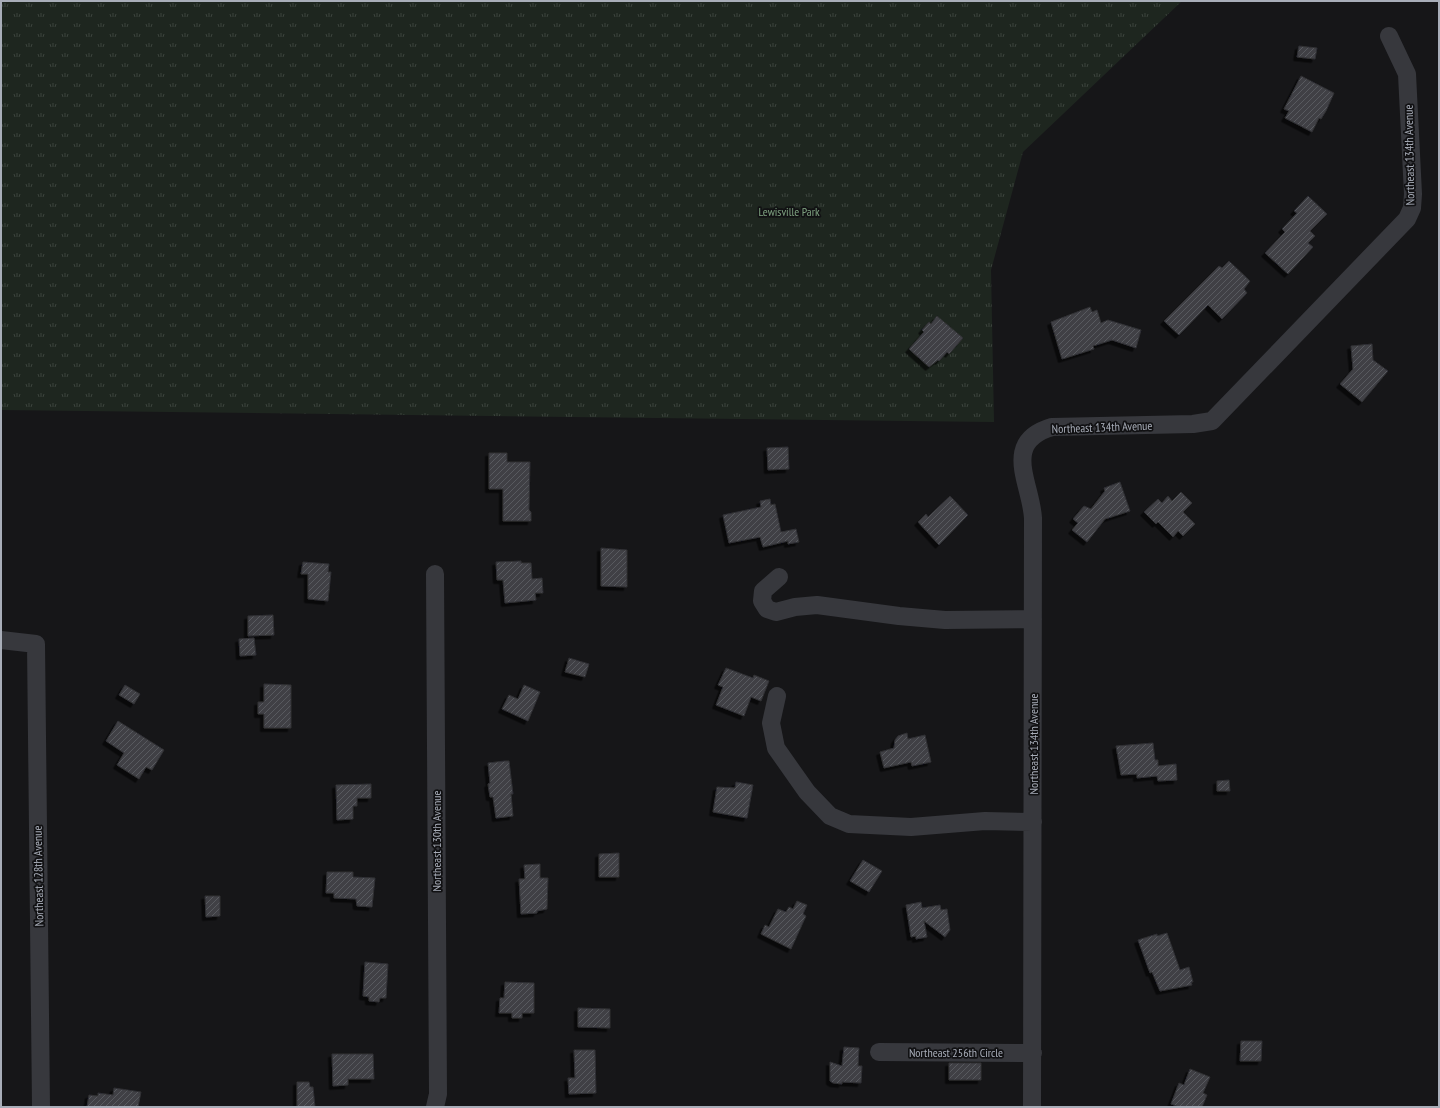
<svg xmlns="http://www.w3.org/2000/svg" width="1440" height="1108" font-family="'PT Sans Narrow',sans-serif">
<defs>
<pattern id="grass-tufts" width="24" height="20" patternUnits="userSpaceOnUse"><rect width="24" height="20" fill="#1e261f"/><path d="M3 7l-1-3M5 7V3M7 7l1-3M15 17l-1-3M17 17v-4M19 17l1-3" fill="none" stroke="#3c433d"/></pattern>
<pattern id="building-hatch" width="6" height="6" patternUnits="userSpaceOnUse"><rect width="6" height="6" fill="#404145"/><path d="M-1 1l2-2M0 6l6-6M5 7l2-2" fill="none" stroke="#595a5e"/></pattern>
<filter id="shadow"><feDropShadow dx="-3.5" dy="3.5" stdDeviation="0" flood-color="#0009"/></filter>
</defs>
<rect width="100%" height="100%" fill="#161618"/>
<path fill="url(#grass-tufts)" d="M 1,1 L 1182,1 L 1023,152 L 991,270 L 994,422 L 1,410 Z"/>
<path fill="url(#building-hatch)" stroke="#303034" filter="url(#shadow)" d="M 1299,46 L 1317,48 L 1315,59 L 1297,57 Z
M 1301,76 L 1334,93 L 1326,111 L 1321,119 L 1319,118 L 1312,132 L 1285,118 L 1289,111 L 1284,109 Z
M 1308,196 L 1327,214 L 1310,231 L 1315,236 L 1308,243 L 1313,247 L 1288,274 L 1265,253 L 1285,232 L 1282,229 L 1297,213 L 1294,211 Z
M 1229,261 L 1250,281 L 1244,289 L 1247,293 L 1222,319 L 1208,305 L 1179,335 L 1164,321 L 1219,266 L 1222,268 Z
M 1090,307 L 1092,312 L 1097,310 L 1101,323 L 1108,320 L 1141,330 L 1136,348 L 1112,340 L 1093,346 L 1094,349 L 1062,359 L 1051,322 Z
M 937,316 L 963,338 L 949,354 L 947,352 L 939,361 L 938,360 L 929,367 L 909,349 L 924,332 L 922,330 L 929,322 L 931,324 Z
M 1372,344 L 1373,360 L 1388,371 L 1362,402 L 1340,384 L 1353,369 L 1351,346 Z
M 788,447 L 789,469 L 768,470 L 767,448 Z
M 489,453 L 507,453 L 507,462 L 530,462 L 529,510 L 531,512 L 531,521 L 503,521 L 503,489 L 489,489 Z
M 1120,482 L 1130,511 L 1105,519 L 1087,542 L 1072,530 L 1078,523 L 1073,519 L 1084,506 L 1091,509 L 1105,491 L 1104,488 Z
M 1181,492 L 1192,503 L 1183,512 L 1195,524 L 1183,536 L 1178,531 L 1173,537 L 1158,522 L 1156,524 L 1144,512 L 1158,499 L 1162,503 L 1168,496 L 1172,501 Z
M 950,496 L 968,515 L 939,545 L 918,522 L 926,514 L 928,517 Z
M 770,499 L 771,505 L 775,504 L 781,532 L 796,529 L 799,542 L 788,544 L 788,541 L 763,547 L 760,537 L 729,543 L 723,515 L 761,507 L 760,501 Z
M 601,548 L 627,550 L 627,587 L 601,586 Z
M 521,561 L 521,563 L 531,563 L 532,579 L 542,578 L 543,593 L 535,593 L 536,600 L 505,603 L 503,580 L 497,580 L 496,562 Z
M 303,562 L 329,564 L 328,572 L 331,572 L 328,601 L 308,599 L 308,574 L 301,574 Z
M 273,615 L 274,635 L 248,636 L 248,616 Z
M 254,638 L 256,655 L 240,656 L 239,639 Z
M 569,658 L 589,664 L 585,677 L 565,672 Z
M 726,668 L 753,678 L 754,675 L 769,681 L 761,701 L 751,697 L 744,716 L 716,705 L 723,687 L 718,685 Z
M 264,684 L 291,685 L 291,728 L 264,728 L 264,714 L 258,714 L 258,702 L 264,702 Z
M 125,685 L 140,694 L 134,704 L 119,695 Z
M 524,685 L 540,692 L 528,721 L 502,709 L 509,695 L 518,699 Z
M 118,721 L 164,750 L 152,770 L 146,767 L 139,779 L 117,765 L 124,753 L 106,741 Z
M 907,733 L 908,739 L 925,735 L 931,762 L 912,766 L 911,762 L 884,768 L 880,752 L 894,748 L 895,740 L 898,736 Z
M 1153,743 L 1155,760 L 1158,760 L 1158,766 L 1176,764 L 1177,780 L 1158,781 L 1157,776 L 1137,778 L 1137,774 L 1121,775 L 1116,746 Z
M 505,761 L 509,761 L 513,794 L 511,794 L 513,816 L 496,818 L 493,797 L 490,797 L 488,784 L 490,783 L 488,763 Z
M 1229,780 L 1230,791 L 1217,791 L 1217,781 Z
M 736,782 L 753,785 L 747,818 L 713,812 L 717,787 L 735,788 Z
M 371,784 L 371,798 L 357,798 L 357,806 L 353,806 L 353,819 L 337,820 L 336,785 Z
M 619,853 L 619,877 L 599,877 L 599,854 Z
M 863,860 L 882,871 L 869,892 L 850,881 Z
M 540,864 L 540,878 L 548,878 L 547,909 L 537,911 L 537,913 L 521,914 L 519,879 L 525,879 L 524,865 Z
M 327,872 L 353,872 L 353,877 L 375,878 L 372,907 L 357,906 L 356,899 L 334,898 L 334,893 L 326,893 Z
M 205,896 L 220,896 L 220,916 L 206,917 Z
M 797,901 L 807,905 L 803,914 L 806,916 L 791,949 L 761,934 L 765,925 L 769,927 L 778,909 L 786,912 L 789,907 L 793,909 Z
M 921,902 L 922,908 L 940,905 L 941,910 L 947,909 L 950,930 L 945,937 L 924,921 L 927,937 L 916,939 L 916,936 L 911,937 L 906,905 Z
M 1167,933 L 1180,970 L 1189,967 L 1193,982 L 1191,982 L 1192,985 L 1160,991 L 1152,972 L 1150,973 L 1138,940 L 1157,934 L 1157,936 Z
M 365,962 L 388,964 L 386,998 L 380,998 L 379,1002 L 369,1001 L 369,997 L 363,996 Z
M 505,982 L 534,983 L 534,1013 L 522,1013 L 522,1018 L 512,1018 L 512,1013 L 499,1013 L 500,998 L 504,998 Z
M 578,1008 L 610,1009 L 610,1028 L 578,1027 Z
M 1241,1041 L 1262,1041 L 1261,1061 L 1240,1061 Z
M 844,1047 L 859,1048 L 858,1066 L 862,1066 L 861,1083 L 842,1082 L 842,1084 L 833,1083 L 830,1081 L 830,1062 L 842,1066 Z
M 574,1050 L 595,1050 L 596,1093 L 569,1094 L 568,1078 L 575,1078 Z
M 332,1054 L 373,1054 L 374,1079 L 348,1079 L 348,1085 L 333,1086 Z
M 949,1063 L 981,1063 L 981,1080 L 949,1080 Z
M 1190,1069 L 1210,1077 L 1203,1093 L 1207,1095 L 1202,1107 L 1179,1107 L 1171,1104 L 1179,1083 L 1184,1085 Z
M 297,1082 L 309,1082 L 310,1087 L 313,1087 L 315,1107 L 297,1107 Z
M 114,1088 L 141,1092 L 138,1107 L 87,1107 L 89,1095 L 98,1096 L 98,1093 L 113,1095 Z"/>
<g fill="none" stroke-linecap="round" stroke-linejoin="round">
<path stroke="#37383d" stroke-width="18" d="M 435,574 L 438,1094 L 435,1107
M 779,577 L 763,591 L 762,601 L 767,609 L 776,612 L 795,607 L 817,605 L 899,616 L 945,620 L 1033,619
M 1,640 L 36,644 L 41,1107
M 777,696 L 771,723 L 776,748 L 807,792 L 830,816 L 849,824 L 911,827 L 985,821 L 1033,822
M 879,1052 L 1033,1053
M 1032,1107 L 1033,518 C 1031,483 1001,442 1052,427 L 1193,424 L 1212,421 L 1407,219 L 1412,208 L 1413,194 L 1407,74 L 1389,36"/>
</g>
<g text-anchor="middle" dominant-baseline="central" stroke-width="3.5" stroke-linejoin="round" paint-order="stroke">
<g font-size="12" fill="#a8adb8" stroke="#111113">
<text transform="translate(1409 155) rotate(-91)">Northeast 134th Avenue</text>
<text transform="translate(1102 427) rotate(-2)">Northeast 134th Avenue</text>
<text transform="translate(1033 744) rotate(-90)">Northeast 134th Avenue</text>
<text transform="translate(436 841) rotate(-90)">Northeast 130th Avenue</text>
<text transform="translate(38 876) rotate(-91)">Northeast 128th Avenue</text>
<text x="956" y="1052">Northeast 256th Circle</text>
</g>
<g font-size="12" fill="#7fa381" stroke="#111113">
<text x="789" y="211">Lewisville Park</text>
</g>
</g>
<rect width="1440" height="1108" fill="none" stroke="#a8adb8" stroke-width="4"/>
</svg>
